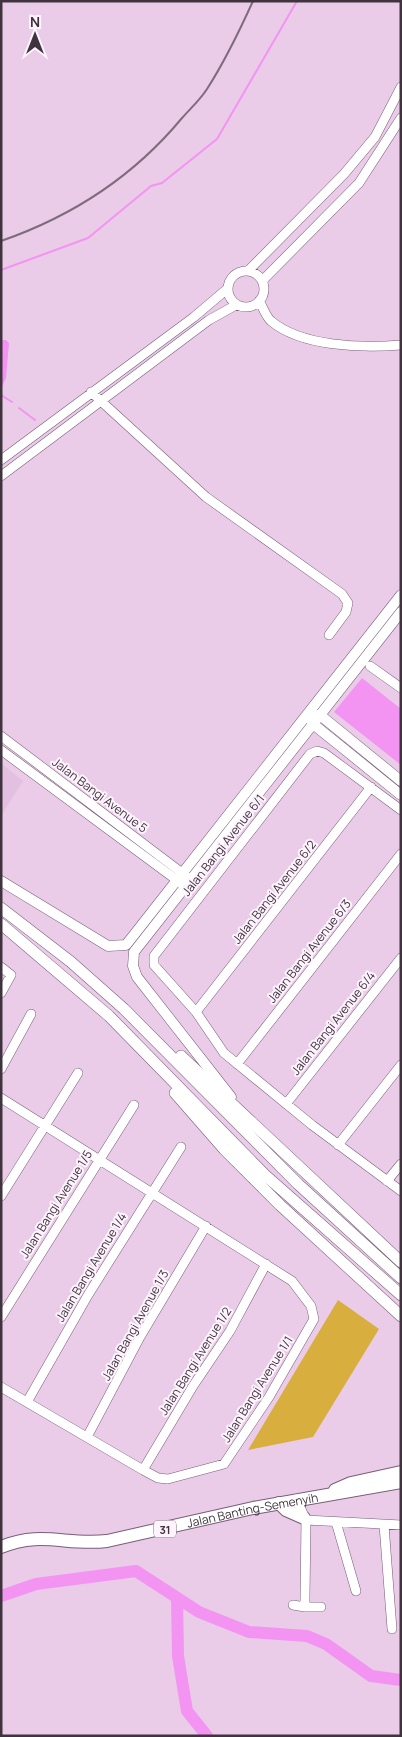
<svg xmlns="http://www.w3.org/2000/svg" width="402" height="1737" font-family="Manrope,sans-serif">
<rect width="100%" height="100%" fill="#eacce8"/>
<path fill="#e3c0e2" d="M 1,763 L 23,781 L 1,816 Z"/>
<path fill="#d8ae3f" d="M 338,1300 L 379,1329 L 313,1437 L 248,1450 Z"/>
<path fill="#f393f2" d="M 1,340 L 6,340 L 9,343 L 6,378 L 1,389 Z
M 362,678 L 401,709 L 401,765 L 334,712 Z"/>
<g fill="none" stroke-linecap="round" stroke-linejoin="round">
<path stroke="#f393f2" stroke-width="2" d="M 1,270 L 88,238 L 151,186 L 162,183 L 217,139 L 297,1
M 1,395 L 12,402
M 19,408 L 35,420"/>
<path stroke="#f393f2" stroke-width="12" d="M 1,1596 L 36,1584 L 136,1571 L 199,1612 L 249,1632 L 307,1636 L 326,1644 L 371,1676 L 401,1680
M 177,1598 L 178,1656 L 187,1711 L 207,1736"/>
<g stroke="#785e77" stroke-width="10">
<path id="minor" d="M228 289a18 18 0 1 1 36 0a18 18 0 1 1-36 0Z
M 248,271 L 344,174 L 375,137 L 401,87
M 262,281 L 359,183 L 401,118
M 259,301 C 263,307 266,317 271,321 C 302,347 362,348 401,345
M 91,392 L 206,497 L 342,594 L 348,603 L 346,612 L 329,635
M 1,460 L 194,317 L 227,289
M 1,476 L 209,320 L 236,305
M 370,666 L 401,688
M 1,736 L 190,879
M 1,750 L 182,884
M 401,810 L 324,753 L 317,751 L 310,754 L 154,956 L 154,965 L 196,1012 L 224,1053 L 312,1125 L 401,1191
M 1,967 L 11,975 L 1,993
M 196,1012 L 371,787
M 237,1064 L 401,854
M 1,1069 L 31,1014
M 1,1098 L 292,1281 L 311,1306 L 314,1319 L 269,1397 L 224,1464 L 168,1479 L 158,1478 L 143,1470 L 1,1387
M 286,1104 L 401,958
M 338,1145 L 401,1065
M 387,1181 L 401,1164
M 1,1196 L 78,1073
M 1,1317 L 134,1105
M 27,1402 L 88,1295 L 181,1147
M 87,1437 L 140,1337 L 206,1226
M 143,1470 L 193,1386 L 230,1331 L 266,1264
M 306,1520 L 401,1525
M 336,1522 L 356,1591
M 384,1525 L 392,1629
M 293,1605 L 305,1607 L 305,1598 L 306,1520 L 296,1499
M 305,1607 L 321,1607"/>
</g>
<g stroke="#785e77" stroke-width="11">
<path id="tertiary" d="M 314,715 L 320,715 L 401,781
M 310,718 L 313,724 L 401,795
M 1,881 L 108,946 L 126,945 L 401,595
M 231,1097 L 137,977 L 133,966 L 134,952 L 401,612"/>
</g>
<g stroke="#785e77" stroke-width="12">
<path id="secondary" d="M 1,908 L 71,962 L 124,1009 L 298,1184 L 401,1278
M 1,924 L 109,1016 L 265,1175 L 401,1295
M 181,1056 L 401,1262
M 175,1093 L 224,1149 L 280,1205 L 401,1316"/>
</g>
<g stroke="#785e77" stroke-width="14">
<g id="primary">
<path d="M 335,1490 L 351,1483 L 401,1472"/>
<path d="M 279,1503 L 286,1510 L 304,1518"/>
<path id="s1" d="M 1,1547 C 42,1530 66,1546 107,1541 L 253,1508 L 401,1482"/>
</g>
</g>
<use href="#minor" stroke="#fff" stroke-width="9"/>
<use href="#tertiary" stroke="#fff" stroke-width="10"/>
<use href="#secondary" stroke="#fff" stroke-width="11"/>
<use href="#primary" stroke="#fff" stroke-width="12"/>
<path stroke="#7e6c7d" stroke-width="2" d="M 1,241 C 73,216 134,176 182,118 C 190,109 200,100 207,89 C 225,61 239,32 253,1"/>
</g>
<g text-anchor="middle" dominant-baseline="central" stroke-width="4" stroke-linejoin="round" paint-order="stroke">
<rect fill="#fef4fd" stroke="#786d77" stroke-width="1" x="154" y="1520.5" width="22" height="17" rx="4"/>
<g font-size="11" font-weight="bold" fill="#3f333e">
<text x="165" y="1529">31</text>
</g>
<g font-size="12" fill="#3f333e" stroke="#fef4fd">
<text transform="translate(100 795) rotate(37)">Jalan Bangi Avenue 5</text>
<text transform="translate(223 845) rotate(-52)">Jalan Bangi Avenue 6/1</text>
<text transform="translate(274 892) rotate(-52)">Jalan Bangi Avenue 6/2</text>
<text transform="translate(309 951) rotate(-52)">Jalan Bangi Avenue 6/3</text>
<text transform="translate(333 1023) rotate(-52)">Jalan Bangi Avenue 6/4</text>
<text transform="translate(56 1204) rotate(-58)">Jalan Bangi Avenue 1/5</text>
<text transform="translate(91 1267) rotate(-59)">Jalan Bangi Avenue 1/4</text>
<text transform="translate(135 1325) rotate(-61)">Jalan Bangi Avenue 1/3</text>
<text transform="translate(195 1361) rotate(-58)">Jalan Bangi Avenue 1/2</text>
<text transform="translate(257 1389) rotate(-58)">Jalan Bangi Avenue 1/1</text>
<text stroke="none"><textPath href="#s1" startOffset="256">Jalan Banting-Semenyih</textPath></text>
</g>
</g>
<rect width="402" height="1737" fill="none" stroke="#3f333e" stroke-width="5"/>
<g transform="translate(35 35)" stroke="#fef4fd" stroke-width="4" paint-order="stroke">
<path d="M0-4L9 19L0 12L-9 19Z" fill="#3f333e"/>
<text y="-8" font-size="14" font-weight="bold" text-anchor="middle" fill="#3f333e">N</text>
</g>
</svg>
